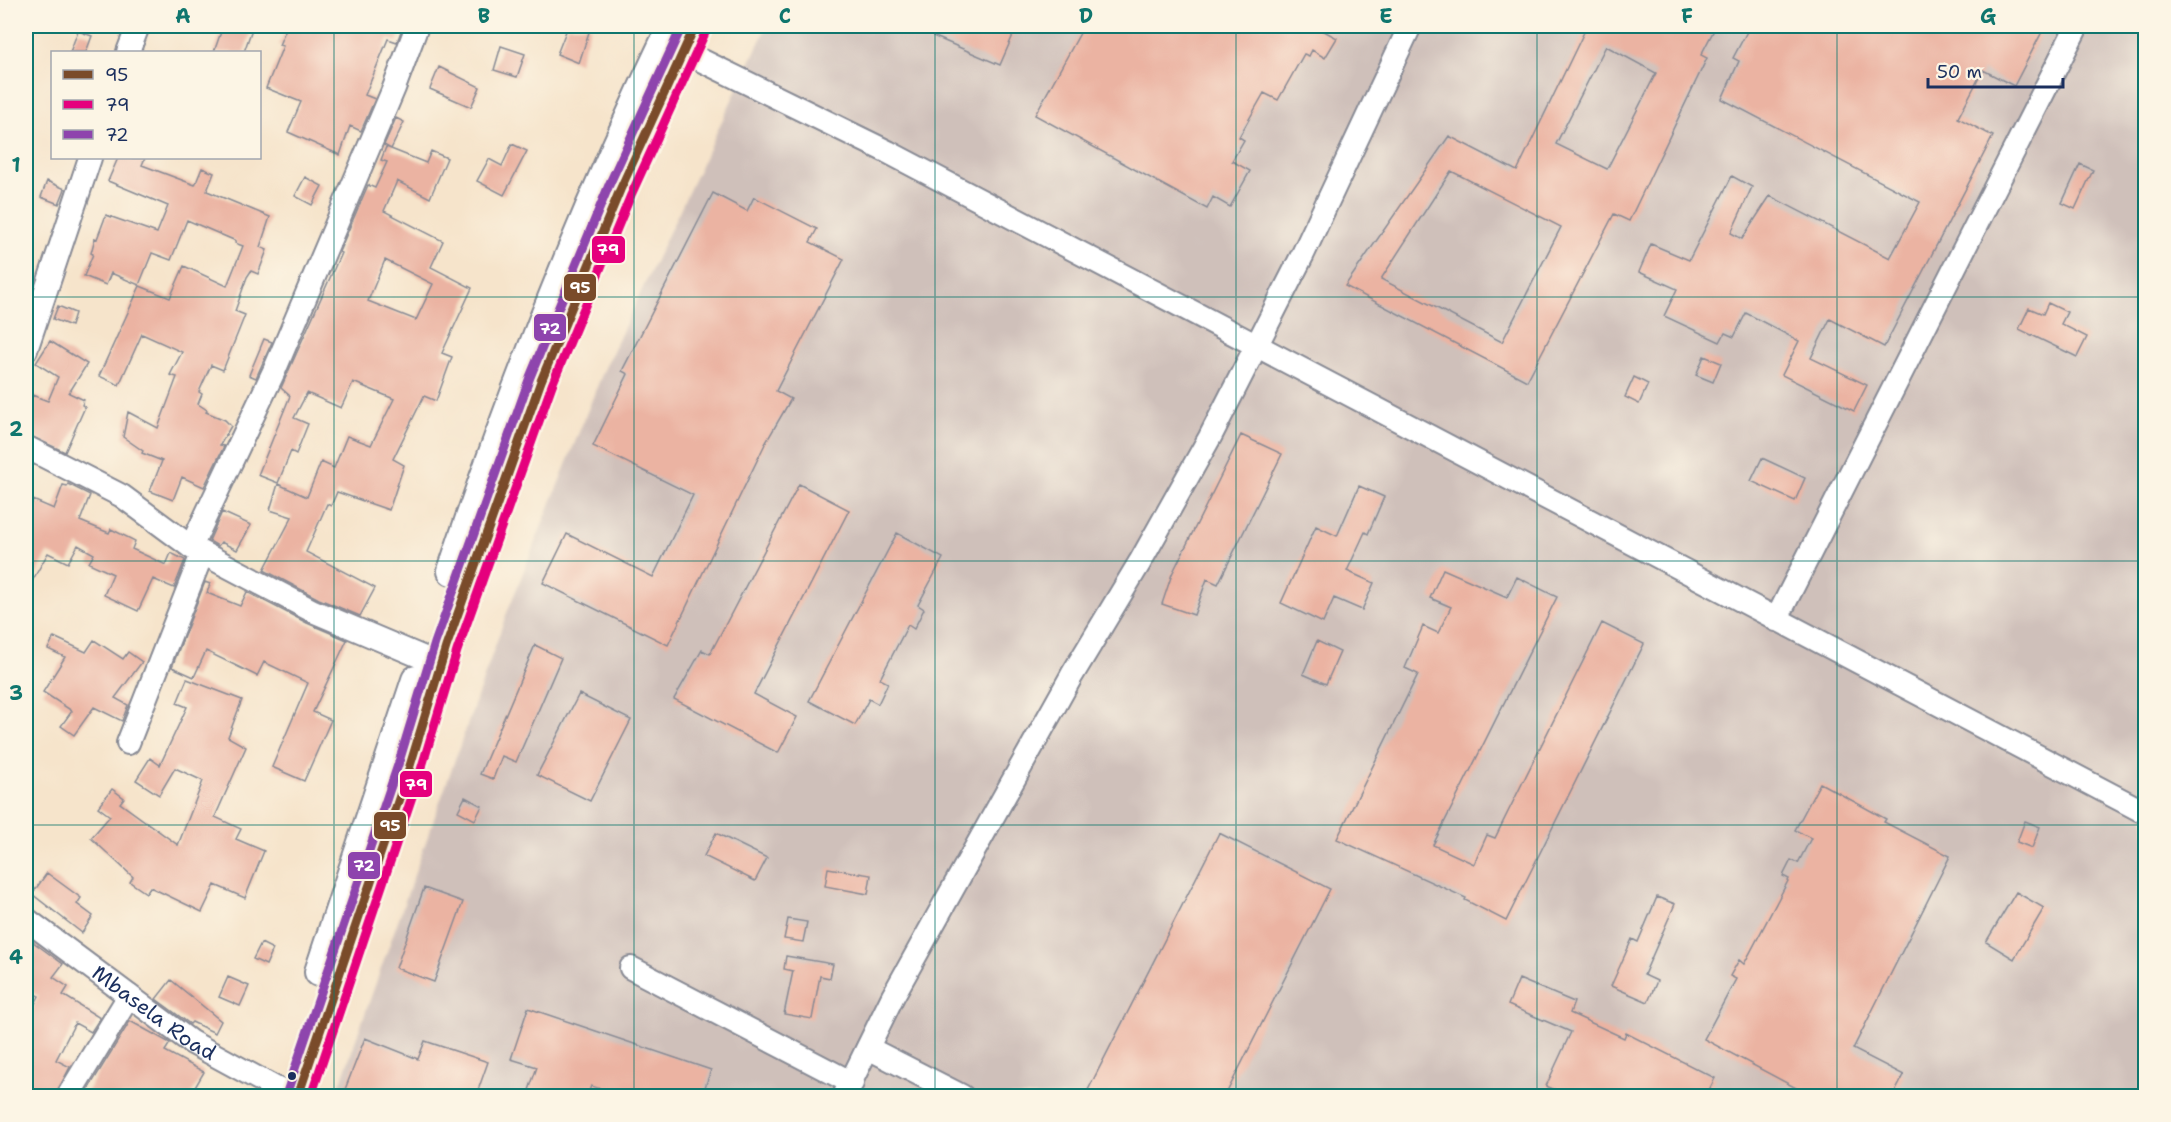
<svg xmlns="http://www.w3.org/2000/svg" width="2171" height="1122" font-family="'Shantell Sans',sans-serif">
<rect width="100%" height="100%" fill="#fcf5e5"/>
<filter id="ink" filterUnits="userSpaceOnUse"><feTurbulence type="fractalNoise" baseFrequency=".0167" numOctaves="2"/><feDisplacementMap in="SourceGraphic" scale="12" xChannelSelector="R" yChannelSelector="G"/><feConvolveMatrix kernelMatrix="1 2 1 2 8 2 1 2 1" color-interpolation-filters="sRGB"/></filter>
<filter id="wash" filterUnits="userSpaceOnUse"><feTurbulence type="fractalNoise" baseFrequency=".008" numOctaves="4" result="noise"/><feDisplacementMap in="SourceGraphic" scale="24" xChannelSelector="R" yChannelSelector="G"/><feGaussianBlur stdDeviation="1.35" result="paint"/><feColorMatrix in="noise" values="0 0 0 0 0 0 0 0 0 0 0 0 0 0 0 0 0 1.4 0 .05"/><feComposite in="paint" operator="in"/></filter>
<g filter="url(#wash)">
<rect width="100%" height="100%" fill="#f6e4cb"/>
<path fill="#cfc0ba" d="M 767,26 L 2145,26 L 2145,1096 L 336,1096 L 505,618 L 603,372 Z"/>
<g id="blocks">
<path fill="#ebb3a2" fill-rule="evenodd" d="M 223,26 L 253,26 L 244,52 L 214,52 Z
M 287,26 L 403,26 L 397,42 L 388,39 L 365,95 L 375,99 L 361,131 L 350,126 L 340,155 L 288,132 L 301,102 L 266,88 L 283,46 L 279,45 Z
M 568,26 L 591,26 L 579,63 L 557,54 Z
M 937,26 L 1017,26 L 1000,65 L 933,36 Z
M 1084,26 L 1315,26 L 1337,38 L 1325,58 L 1312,50 L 1309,56 L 1304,54 L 1278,100 L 1264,93 L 1239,137 L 1244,140 L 1232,161 L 1250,171 L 1230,207 L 1213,197 L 1207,209 L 1035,115 Z
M 1587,26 L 1716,26 L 1701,55 L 1707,58 L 1629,221 L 1614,214 L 1527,381 L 1345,286 L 1449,136 L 1517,171 ZM 1606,46 L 1656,73 L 1607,169 L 1556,144 ZM 1451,171 L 1561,227 L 1502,342 L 1381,279 Z
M 1750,26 L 2045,26 L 2014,86 L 1983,70 L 1958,118 L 1993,136 L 1884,347 L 1830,319 L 1811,358 L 1867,385 L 1854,411 L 1782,375 L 1799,341 L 1746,313 L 1734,337 L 1725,333 L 1720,342 L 1664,316 L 1677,289 L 1639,272 L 1651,244 L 1689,260 L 1732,176 L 1752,187 L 1731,233 L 1742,239 L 1770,196 L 1890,258 L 1920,202 L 1722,99 L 1739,61 L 1733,58 Z
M 78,31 L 92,36 L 86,52 L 70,52 Z
M 501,46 L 525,54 L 517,77 L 494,70 Z
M 439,67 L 480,87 L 471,107 L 430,89 Z
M 396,118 L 404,122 L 391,149 L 384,145 Z
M 512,144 L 527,151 L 504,195 L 477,181 L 489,159 L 502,166 Z
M 386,147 L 426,163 L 431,151 L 447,158 L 430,198 L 397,181 L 384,211 L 443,241 L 431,267 L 472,288 L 442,353 L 452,357 L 436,401 L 424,396 L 393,459 L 404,465 L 389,510 L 337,492 L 331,506 L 327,504 L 310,543 L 306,552 L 375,588 L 360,616 L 319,599 L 264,570 L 292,517 L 270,510 L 278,484 L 307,497 L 321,462 L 334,468 L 347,436 L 371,445 L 394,399 L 353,382 L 341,408 L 307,393 L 294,418 L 308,424 L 296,454 L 291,451 L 278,483 L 258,475 L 290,396 L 281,388 L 341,253 L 339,252 L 368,185 L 375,188 L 387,162 L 381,160 ZM 385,260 L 433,284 L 416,320 L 368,301 Z
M 118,158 L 145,158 L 142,165 L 195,185 L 202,168 L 214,173 L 207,191 L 270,217 L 260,247 L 267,250 L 258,274 L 251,271 L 247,277 L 235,311 L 245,315 L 223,370 L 211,365 L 199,392 L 202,394 L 198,404 L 207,410 L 206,412 L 225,420 L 231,426 L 220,445 L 224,446 L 204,487 L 182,477 L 173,500 L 150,491 L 162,461 L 142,453 L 143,451 L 123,437 L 128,412 L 158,428 L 177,377 L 170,375 L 182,352 L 142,334 L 119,385 L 99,376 L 140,286 L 170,298 L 184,266 L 227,286 L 243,246 L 235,243 L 236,241 L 187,220 L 171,260 L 152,253 L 139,285 L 111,273 L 106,285 L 84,276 L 93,254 L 91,253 L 95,238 L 97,239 L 106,215 L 157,233 L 168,206 L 108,181 Z
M 2080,164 L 2093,170 L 2075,209 L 2062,203 Z
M 305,177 L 322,186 L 312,205 L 295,196 Z
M 47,181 L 65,189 L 59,204 L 41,197 Z
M 713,193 L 747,211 L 754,197 L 817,229 L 810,242 L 844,259 L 776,391 L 791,399 L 765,444 L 668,645 L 543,583 L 567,534 L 653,577 L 693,495 L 593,446 L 628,374 L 622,371 Z
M 2048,303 L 2067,312 L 2061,324 L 2087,337 L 2077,357 L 2019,329 L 2029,308 L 2043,314 Z
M 58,306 L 75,313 L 71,326 L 53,319 Z
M 264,339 L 272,342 L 256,378 L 249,375 Z
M 50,341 L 87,364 L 69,393 L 84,400 L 82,405 L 85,407 L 65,452 L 26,434 L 26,411 L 32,395 L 48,401 L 58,377 L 36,363 Z
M 1704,356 L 1721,363 L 1713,382 L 1696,375 Z
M 1634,377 L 1648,384 L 1639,404 L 1625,397 Z
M 1241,435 L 1282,454 L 1218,584 L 1207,579 L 1194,615 L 1162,604 L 1172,574 Z
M 1762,458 L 1805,478 L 1795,501 L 1751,481 Z
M 68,484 L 90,495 L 80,521 L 109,533 L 111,529 L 135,541 L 132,549 L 166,565 L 171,553 L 185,560 L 174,588 L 153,579 L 138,611 L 104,595 L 113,574 L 89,563 L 94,554 L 78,545 L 68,563 L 48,553 L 26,592 L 26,518 L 33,500 L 54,509 L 63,485 L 67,486 Z
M 799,484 L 849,510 L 754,694 L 797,717 L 778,753 L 674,699 L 702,650 L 710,654 Z
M 1359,486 L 1384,497 L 1368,534 L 1365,532 L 1347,571 L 1374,583 L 1362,610 L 1334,598 L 1323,623 L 1281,603 L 1316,526 L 1337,536 Z
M 222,512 L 251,525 L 237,550 L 221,542 L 218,546 L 209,541 Z
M 897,533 L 943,558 L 918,605 L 924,609 L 914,629 L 908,625 L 880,679 L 888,683 L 878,704 L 869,699 L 855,725 L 809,701 Z
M 1443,569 L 1507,597 L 1517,577 L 1557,597 L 1433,845 L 1474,864 L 1487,835 L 1495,838 L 1602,623 L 1644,644 L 1506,921 L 1465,900 L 1466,898 L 1337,839 L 1418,674 L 1405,668 L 1423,626 L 1438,633 L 1451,607 L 1430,598 Z
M 205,582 L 210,584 L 207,593 L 240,606 L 247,592 L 307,623 L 347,640 L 313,712 L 331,720 L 304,781 L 272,767 L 308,683 L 264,662 L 257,676 L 206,651 L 194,677 L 172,667 Z
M 54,637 L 86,652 L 94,640 L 123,659 L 128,652 L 142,662 L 115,698 L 128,705 L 122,721 L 94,707 L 74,735 L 61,726 L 72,711 L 43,692 L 65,657 L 48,649 Z
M 1317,641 L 1340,652 L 1326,684 L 1303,674 Z
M 535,645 L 561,658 L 516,762 L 502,756 L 493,779 L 480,774 Z
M 187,679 L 242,700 L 228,737 L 246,747 L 215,817 L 241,829 L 236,839 L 264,851 L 245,898 L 215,885 L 202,912 L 150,887 L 146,893 L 130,882 L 133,877 L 91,838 L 110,816 L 98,807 L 112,789 L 124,798 L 120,803 L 178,845 L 203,781 L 175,768 L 159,795 L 136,780 L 150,758 L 160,765 L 187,707 L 177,703 Z
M 579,694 L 631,720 L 590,801 L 537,775 Z
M 1820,783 L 1886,819 L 1884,822 L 1950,856 L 1853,1049 L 1904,1075 L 1893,1096 L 1811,1096 L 1704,1039 L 1736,979 L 1730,976 L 1739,960 L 1744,964 L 1789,879 L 1783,876 L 1791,860 L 1798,863 L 1811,838 L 1795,830 Z
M 465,797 L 482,806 L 475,820 L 458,811 Z
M 2025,821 L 2040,827 L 2032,848 L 2017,842 Z
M 716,833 L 767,858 L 755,881 L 704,856 Z
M 1219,833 L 1330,889 L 1225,1096 L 1085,1096 Z
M 828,868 L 871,875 L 868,894 L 825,886 Z
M 47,873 L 81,898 L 77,904 L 93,916 L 82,933 L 32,894 Z
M 424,888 L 463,902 L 434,982 L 396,968 Z
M 2016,892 L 2044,908 L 2014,959 L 1986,942 Z
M 1657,897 L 1675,904 L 1644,975 L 1657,981 L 1648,1002 L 1611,986 L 1632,939 L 1638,942 Z
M 788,919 L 807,922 L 803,942 L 784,939 Z
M 33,942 L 63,964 L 53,977 L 68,987 L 63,995 L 100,1018 L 91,1032 L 75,1023 L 56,1060 L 70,1067 L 55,1096 L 35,1096 L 26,1092 L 26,1080 L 32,1067 L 26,1065 L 26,1021 L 39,996 L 26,990 L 26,952 Z
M 261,943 L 273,949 L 266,965 L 253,959 Z
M 786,956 L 833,964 L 830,978 L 820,976 L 812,1019 L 784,1014 L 793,971 L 784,969 Z
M 228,977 L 249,986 L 240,1006 L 219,997 Z
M 1519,979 L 1574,1002 L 1570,1013 L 1624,1038 L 1626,1033 L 1715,1078 L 1706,1096 L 1570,1096 L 1546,1086 L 1571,1032 L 1508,1005 Z
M 171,980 L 221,1021 L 215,1033 L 192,1022 L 190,1024 L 156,999 Z
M 528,1008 L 711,1070 L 702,1096 L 623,1096 L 591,1086 L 587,1096 L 527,1096 L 537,1067 L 511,1059 Z
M 130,1021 L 170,1043 L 165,1051 L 204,1072 L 190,1096 L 84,1096 Z
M 365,1038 L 418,1059 L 425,1041 L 488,1062 L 476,1096 L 356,1096 L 344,1092 Z"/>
</g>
</g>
<g filter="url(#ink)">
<use href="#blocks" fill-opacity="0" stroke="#888a94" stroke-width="1.5"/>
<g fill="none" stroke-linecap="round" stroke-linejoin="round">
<g stroke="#888a94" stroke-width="26">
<g id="minor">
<path d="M 417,26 L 394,88 L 275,369 L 191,547 L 313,611 L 424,658"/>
<path d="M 670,45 L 888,152 L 2146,813"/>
<path d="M 128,52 L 138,26"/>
<path d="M 26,350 L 90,158"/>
<path d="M 26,447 L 122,496 L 191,547"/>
<path d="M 1776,620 L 2077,26"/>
<path d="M 128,743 L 202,554"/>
<path id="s1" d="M 26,919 L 191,1042 L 290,1096"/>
<path d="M 631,968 L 852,1083"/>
<path d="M 868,1048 L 962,1096"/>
<path d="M 68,1096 L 129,996"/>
<path d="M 844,1096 L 893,996 L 1072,675 L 1140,562 L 1210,437 L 1303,254 L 1410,26"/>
</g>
</g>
<g stroke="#888a94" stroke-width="32">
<path id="major" d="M 452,571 C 514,384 587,203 672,26
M 319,972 L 416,680
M 298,1096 L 409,769 L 446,647 L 541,381 L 620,190 L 695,26"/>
</g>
<use href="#minor" stroke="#fff" stroke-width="22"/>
<use href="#major" stroke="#fff" stroke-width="28"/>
<g stroke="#fcf5e5" stroke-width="14">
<path id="bus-1" d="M 298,1096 L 409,769 L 446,647 L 541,381 L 620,190 L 695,26"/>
</g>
<g stroke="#fcf5e5" stroke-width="14">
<path id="bus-2" d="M 311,1096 L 420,773 L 457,651 L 552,385 L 631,195 L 706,31"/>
</g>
<g stroke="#fcf5e5" stroke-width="14">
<path id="bus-3" d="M 287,1092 L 398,765 L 435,643 L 530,377 L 609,185 L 682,26"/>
</g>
<use href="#bus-1" stroke="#7a4b2a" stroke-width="9"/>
<use href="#bus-2" stroke="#e5007d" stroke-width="9"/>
<use href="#bus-3" stroke="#8e44ad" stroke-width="9"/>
</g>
</g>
<path fill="none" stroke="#0f766e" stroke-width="1.5" stroke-opacity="0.55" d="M 334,26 L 334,1096M 634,26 L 634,1096M 935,26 L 935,1096M 1236,26 L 1236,1096M 1537,26 L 1537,1096M 1837,26 L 1837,1096M 26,297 L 2146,297M 26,561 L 2146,561M 26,825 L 2146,825"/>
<circle fill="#1b2f5e" stroke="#fcf5e5" stroke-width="2" cx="292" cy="1076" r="5"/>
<g text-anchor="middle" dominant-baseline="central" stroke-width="4.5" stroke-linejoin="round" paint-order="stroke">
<g font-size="21" fill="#1b2f5e" stroke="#fcf5e5">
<text stroke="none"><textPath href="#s1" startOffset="159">Mbasela Road</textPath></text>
</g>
</g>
<g stroke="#fcf5e5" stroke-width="2">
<rect x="591" y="235" width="35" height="29" rx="6" fill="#e5007d"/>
<rect x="563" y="273" width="34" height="29" rx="6" fill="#7a4b2a"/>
<rect x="533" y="313" width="34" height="29" rx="6" fill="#8e44ad"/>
<rect x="399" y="770" width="34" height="28" rx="6" fill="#e5007d"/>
<rect x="373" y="811" width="34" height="29" rx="6" fill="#7a4b2a"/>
<rect x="347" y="851" width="34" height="29" rx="6" fill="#8e44ad"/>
</g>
<g font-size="16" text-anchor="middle" font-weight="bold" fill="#fff">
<text x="608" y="255">79</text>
<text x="580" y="293">95</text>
<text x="550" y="334">72</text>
<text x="416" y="790">79</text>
<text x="390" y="831">95</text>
<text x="364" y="871">72</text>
</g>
<rect width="2171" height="1122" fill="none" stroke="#fcf5e5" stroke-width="66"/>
<rect x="51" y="51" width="210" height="108" fill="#fcf5e5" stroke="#a2a6af" stroke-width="1.5"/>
<rect x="63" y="70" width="30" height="9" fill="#7a4b2a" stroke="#a2a6af" stroke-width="1.5"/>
<text x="105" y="81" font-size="18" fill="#1b2f5e">95</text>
<rect x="63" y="100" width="30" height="9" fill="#e5007d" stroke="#a2a6af" stroke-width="1.5"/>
<text x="105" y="111" font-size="18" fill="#1b2f5e">79</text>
<rect x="63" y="130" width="30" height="9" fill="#8e44ad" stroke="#a2a6af" stroke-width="1.5"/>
<text x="105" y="141" font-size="18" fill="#1b2f5e">72</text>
<path d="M1928 78v9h135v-9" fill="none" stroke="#1b2f5e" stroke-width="3"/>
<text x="1937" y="78" font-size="18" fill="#1b2f5e" stroke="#fcf5e5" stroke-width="4.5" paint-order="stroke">50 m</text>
<rect x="33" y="33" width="2105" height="1056" fill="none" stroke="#0f766e" stroke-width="2"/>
<g font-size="20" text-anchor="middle" font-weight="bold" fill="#0f766e">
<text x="183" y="23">A</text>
<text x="484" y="23">B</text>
<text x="785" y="23">C</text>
<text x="1086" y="23">D</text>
<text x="1386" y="23">E</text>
<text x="1687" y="23">F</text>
<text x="1988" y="23">G</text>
<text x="16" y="172">1</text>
<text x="16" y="436">2</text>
<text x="16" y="700">3</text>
<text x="16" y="964">4</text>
</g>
</svg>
